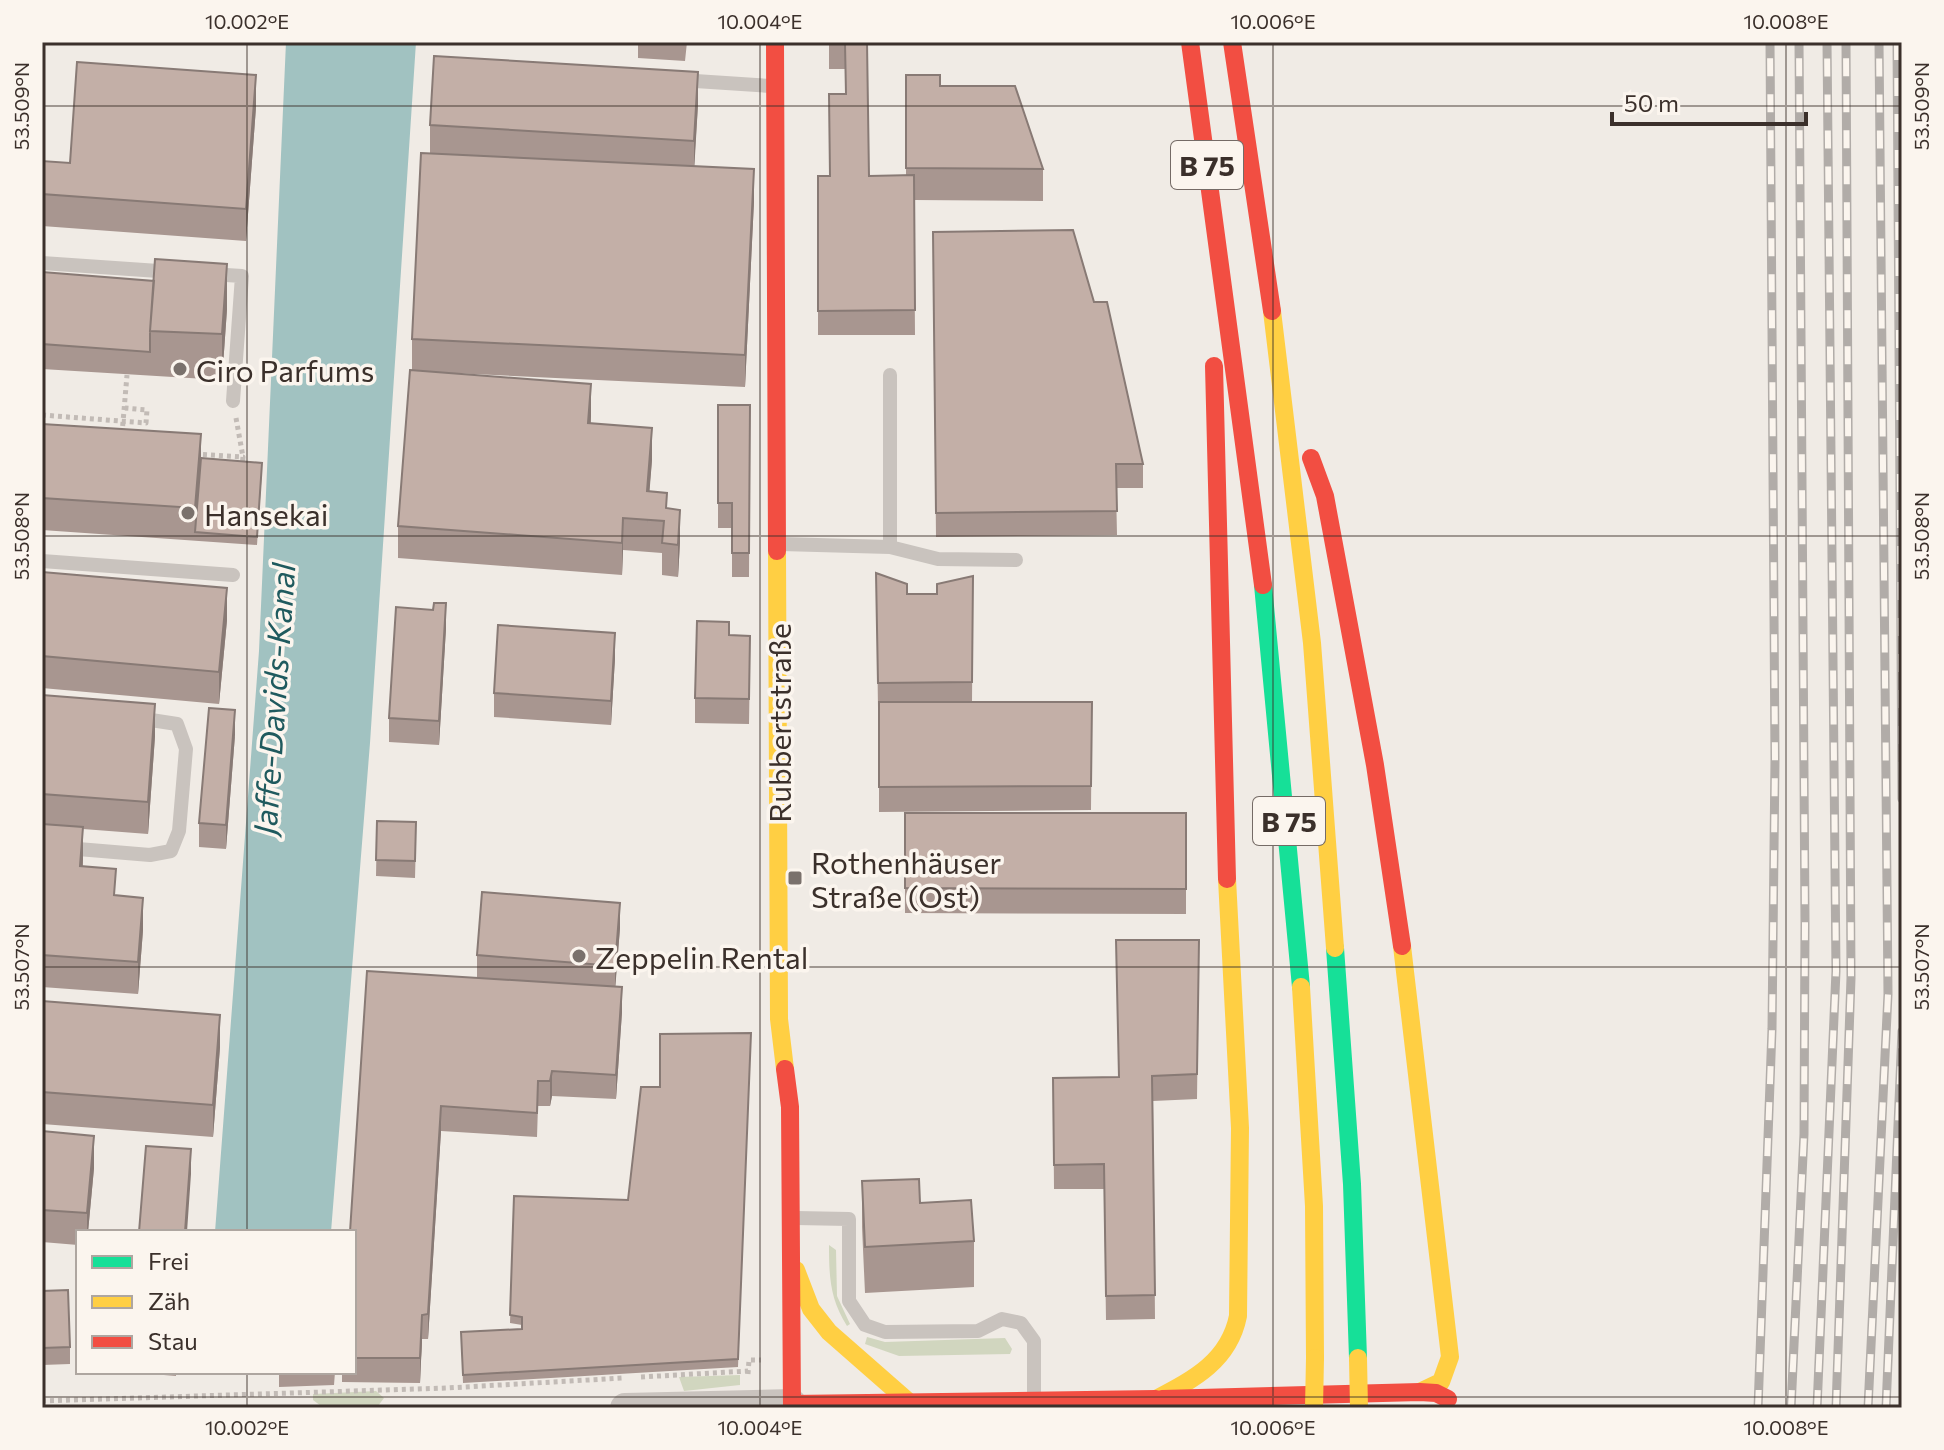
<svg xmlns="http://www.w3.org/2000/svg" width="1944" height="1450" font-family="Commissioner,sans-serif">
<rect width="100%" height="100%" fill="#f0ebe5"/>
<path fill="#d1d6bf" d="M 829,1245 L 836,1250 L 837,1296 L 850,1324 L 847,1326 C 830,1299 829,1277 829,1245 Z
M 867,1337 L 885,1342 L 1005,1338 L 1012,1349 L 1010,1354 L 899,1356 L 865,1344 Z
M 740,1375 L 740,1385 L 684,1391 L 679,1377 Z
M 376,1391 L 384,1398 L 378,1406 L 321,1406 L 313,1400 L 313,1394 Z"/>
<path fill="#a1c2c1" d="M 286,42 L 416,42 L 370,743 L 331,1232 L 215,1232 L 259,651 Z"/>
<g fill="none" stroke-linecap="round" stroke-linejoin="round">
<path stroke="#c2bbb6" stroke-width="5" stroke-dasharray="4 4" stroke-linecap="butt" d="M 42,415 L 146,423 L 147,410 L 125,408
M 236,418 L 243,457
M 195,454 L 243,457 L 242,466
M 748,1374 L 749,1360 L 761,1360
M 641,1377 L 748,1371
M 42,1401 L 447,1388 L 623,1378"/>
<path stroke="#c9c3be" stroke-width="14" d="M 680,80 L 771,86
M 42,263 L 173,272
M 210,274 L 242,276 L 233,401
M 890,375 L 890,547
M 781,544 L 890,547 L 938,559 L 1016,560
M 42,561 L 233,575
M 42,846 L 150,855 L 171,851 L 179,831 L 186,749 L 177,724 L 138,718
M 796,1218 L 849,1219 L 849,1301 L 865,1325 L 885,1332 L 978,1331 L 1002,1319 L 1021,1323 L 1034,1341 L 1034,1397"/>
<path stroke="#c9c3be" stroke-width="30" d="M 625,1408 L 792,1404"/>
<path stroke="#16e098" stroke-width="18" d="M 1263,585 L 1301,987
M 1335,948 L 1352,1184 L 1358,1358"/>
<path stroke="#ffcf43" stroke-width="18" d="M 1272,311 L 1312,643 L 1335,948
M 777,551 L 779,1019 L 785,1069
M 1402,946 L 1450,1357 L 1441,1382 L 1420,1392
M 1301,987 L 1314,1206 L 1315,1358
M 796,1270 L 811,1309 L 829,1332 L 910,1403
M 1156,1399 C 1194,1379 1229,1361 1238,1316 L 1240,1128 L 1227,879"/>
<path stroke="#f24e42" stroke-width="18" d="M 775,42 L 777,551
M 1190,42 L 1263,585
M 1232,42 L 1272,311
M 1214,366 L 1227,879
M 1311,458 L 1325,496 L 1375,765 L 1402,946
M 785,1069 L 790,1107 L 792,1408
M 1162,1399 L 1420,1392 L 1436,1393 L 1448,1399
M 792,1404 L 1156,1399"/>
<g stroke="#b1aca8" stroke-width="9">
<path id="rail" d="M 1897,42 L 1902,799
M 1758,1408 L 1772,1029 L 1775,759 L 1770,42
M 1791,1408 L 1804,1134 L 1805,923 L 1799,42
M 1817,1408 L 1836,971 L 1827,42
M 1836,1408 L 1851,978 L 1846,42
M 1868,1408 L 1888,994 L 1879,42
M 1886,1408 L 1902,1031"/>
</g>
<use href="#rail" stroke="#fbf5ee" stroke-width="6" stroke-dasharray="18" stroke-linecap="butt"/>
<path stroke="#c2bbb6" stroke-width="5" stroke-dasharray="4 4" stroke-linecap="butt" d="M 122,434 L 127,375"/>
<path stroke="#ffcf43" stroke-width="18" d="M 1358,1358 L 1359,1408
M 1314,1408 L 1315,1358"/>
</g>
<path fill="#a89690" d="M 638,42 L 687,42 L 685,61 L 638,58 Z
M 829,42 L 867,42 L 869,176 L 906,175 L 906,75 L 940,86 L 1043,169 L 1043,201 L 914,200 L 915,335 L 818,335 L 818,176 L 830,176 L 846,94 L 845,69 L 829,69 Z
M 698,104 L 694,166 L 754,201 L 745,387 L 431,372 L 591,416 L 591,423 L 652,460 L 649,492 L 680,542 L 678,577 L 662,575 L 662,553 L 623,550 L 622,575 L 398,558 L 398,526 L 412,370 L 412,339 L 430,153 L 430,125 Z
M 256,107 L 246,241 L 42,226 L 42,161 L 70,163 Z
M 933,232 L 1094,302 L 1143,464 L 1143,488 L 1116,488 L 1117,535 L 936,537 Z
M 42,272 L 227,309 L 222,380 L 42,369 Z
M 718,405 L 750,405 L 749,577 L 732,577 L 732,528 L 718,528 Z
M 42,424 L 262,471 L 257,545 L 42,530 Z
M 42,572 L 227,620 L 219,704 L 42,688 Z
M 876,573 L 907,594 L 937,594 L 973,576 L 972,702 L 1092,702 L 1091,810 L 879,812 L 879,708 L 878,708 Z
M 433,610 L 446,628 L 439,745 L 389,742 L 389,718 Z
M 729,635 L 750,660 L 749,724 L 695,723 L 695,698 Z
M 615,658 L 611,725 L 494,717 L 494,693 Z
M 42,695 L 155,736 L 148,834 L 83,829 L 83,866 L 116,896 L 143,930 L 138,994 L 42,987 Z
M 235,735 L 226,849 L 199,847 L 199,823 Z
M 905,813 L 1186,813 L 1186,914 L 905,913 Z
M 377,821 L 416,839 L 415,878 L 376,876 Z
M 620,928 L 615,987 L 622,1012 L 616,1099 L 552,1096 L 550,1106 L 538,1106 L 537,1137 L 441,1131 L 428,1339 L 422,1339 L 420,1383 L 342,1382 L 342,1372 L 354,1372 L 354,1232 L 477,978 L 477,955 Z
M 1199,940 L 1197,1099 L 1153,1101 L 1155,1319 L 1106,1320 L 1104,1189 L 1054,1189 L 1053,1078 L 1118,1077 Z
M 42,1001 L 220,1047 L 213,1137 L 42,1124 Z
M 751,1033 L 738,1367 L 463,1383 L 461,1332 L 522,1329 L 522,1325 L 510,1323 L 514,1196 L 628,1200 L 660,1087 Z
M 42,1131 L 94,1168 L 88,1232 L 78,1232 L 78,1245 L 42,1242 Z
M 862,1181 L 920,1203 L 974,1241 L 974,1287 L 865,1293 L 862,1227 Z
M 42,1291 L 70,1347 L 70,1364 L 42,1365 Z
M 127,1372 L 176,1372 L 176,1376 Z
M 279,1372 L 335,1372 L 334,1385 L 279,1387 Z"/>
<path fill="#887a75" d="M 698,72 L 698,104 L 694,173 L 694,141 Z
M 256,75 L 256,107 L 246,241 L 246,209 Z
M 754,169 L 754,201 L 745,387 L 745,355 Z
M 227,264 L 227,309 L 222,380 L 222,334 Z
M 591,384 L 591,416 L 588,455 L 588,423 Z
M 652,428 L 652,460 L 647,523 L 647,491 Z
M 201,434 L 201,467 L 195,532 L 195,508 Z
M 680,510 L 680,542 L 678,577 L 678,545 Z
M 623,518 L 623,550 L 622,575 L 622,543 Z
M 227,588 L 227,620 L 219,704 L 219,672 Z
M 446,603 L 446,628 L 439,745 L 439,721 Z
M 615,633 L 615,658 L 611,725 L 611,701 Z
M 155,704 L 155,736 L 148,834 L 148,802 Z
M 235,710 L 235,735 L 226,849 L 226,825 Z
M 83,827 L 83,859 L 80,898 L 80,866 Z
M 143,898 L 143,930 L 138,994 L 138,962 Z
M 620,903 L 620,928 L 615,991 L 615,966 Z
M 622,987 L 622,1012 L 616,1099 L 616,1075 Z
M 220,1015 L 220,1047 L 213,1137 L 213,1105 Z
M 552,1071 L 552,1096 L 550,1106 L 550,1081 Z
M 441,1106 L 441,1131 L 428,1339 L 428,1314 Z
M 94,1136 L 94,1168 L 88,1232 L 87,1232 L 87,1213 Z
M 191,1149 L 191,1174 L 187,1232 L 185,1232 Z
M 422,1315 L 422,1339 L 420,1383 L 420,1358 Z"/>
<path fill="#c3afa7" stroke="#887a75" stroke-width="2" d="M 829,42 L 867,42 L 869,176 L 914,175 L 915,310 L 818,311 L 818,176 L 830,176 L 829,94 L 846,94 L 845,44 L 829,44 Z
M 434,56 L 698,72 L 694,141 L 430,125 Z
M 77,62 L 256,75 L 246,209 L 42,194 L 42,161 L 70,163 Z
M 906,75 L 940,75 L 940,86 L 1015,86 L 1043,169 L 906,168 Z
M 421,153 L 754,169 L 745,355 L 412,339 Z
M 1073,230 L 1094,302 L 1107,302 L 1143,464 L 1116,464 L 1117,511 L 936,513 L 933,232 Z
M 155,259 L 227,264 L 222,334 L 150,331 Z
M 42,272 L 154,281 L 150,331 L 150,352 L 42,344 Z
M 410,370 L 591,384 L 588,423 L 652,428 L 647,491 L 667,493 L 666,508 L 680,510 L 678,545 L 662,543 L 664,521 L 623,518 L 622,543 L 398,526 Z
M 718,405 L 750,405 L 749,553 L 732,553 L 732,503 L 718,503 Z
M 42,424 L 201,434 L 195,508 L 42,498 Z
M 201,458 L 262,463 L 257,537 L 195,532 Z
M 42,572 L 227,588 L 219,672 L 42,656 Z
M 876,573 L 907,584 L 907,594 L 937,594 L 937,584 L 973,576 L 972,682 L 878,683 Z
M 434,603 L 446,603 L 439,721 L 389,718 L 396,607 L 433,610 Z
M 697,621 L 729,622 L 729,635 L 750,636 L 749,699 L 695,698 Z
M 498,625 L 615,633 L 611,701 L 494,693 Z
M 42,695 L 155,704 L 148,802 L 42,794 Z
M 879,702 L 1092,702 L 1091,786 L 879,787 Z
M 209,708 L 235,710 L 226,825 L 199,823 Z
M 905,813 L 1186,813 L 1186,889 L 905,888 Z
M 377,821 L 416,822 L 415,861 L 376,860 Z
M 42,824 L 83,827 L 80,866 L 116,869 L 114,895 L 143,898 L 138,962 L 42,955 Z
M 482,892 L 620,903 L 615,966 L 477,955 Z
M 1116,940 L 1199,940 L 1197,1074 L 1152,1076 L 1155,1295 L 1106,1296 L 1104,1164 L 1054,1165 L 1053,1078 L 1119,1077 Z
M 367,971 L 622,987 L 616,1075 L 552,1071 L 550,1081 L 538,1081 L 537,1113 L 441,1106 L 428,1314 L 422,1315 L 420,1358 L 354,1358 L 354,1232 L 350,1232 Z
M 42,1001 L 220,1015 L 213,1105 L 42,1092 Z
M 751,1033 L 738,1359 L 463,1375 L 461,1332 L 522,1329 L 522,1317 L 510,1315 L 514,1196 L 628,1200 L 641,1087 L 660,1087 L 660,1034 Z
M 42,1131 L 94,1136 L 87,1213 L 42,1210 Z
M 146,1146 L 191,1149 L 185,1232 L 139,1232 Z
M 919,1179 L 920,1203 L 971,1200 L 974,1241 L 865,1247 L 862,1181 Z
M 68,1290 L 70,1347 L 42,1348 L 42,1291 Z"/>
<path fill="none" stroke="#3b302b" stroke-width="2" stroke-opacity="0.45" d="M 247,42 L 247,1232M 760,42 L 760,1408M 1273,42 L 1273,1408M 1786,42 L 1786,1408M 42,106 L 1902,106M 42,536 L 1902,536M 42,967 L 1902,967M 247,1372 L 247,1408M 42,1397 L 1902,1397"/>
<g fill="#7a716c" stroke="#fbf5ee" stroke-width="3">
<circle cx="180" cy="369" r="8"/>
<circle cx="188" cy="513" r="8"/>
<rect x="787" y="870" width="16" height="16" rx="4"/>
<circle cx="579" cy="956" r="8"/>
</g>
<g text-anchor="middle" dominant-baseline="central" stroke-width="7" stroke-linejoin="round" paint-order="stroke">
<g fill="#fbf5ee" stroke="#756b66" stroke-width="2">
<rect x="1171" y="141" width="72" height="48" rx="6"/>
<rect x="1253" y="797" width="72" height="48" rx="6"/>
</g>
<g font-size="28" font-weight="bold" fill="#3b302b">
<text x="1207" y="165">B 75</text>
<text x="1289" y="821">B 75</text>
</g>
<g font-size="30" fill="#3b302b" stroke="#fbf5ee" text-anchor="start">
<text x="196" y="369">Ciro Parfums</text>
<text x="204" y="513">Hansekai</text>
<text x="811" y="861">Rothenhäuser<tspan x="811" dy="34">Straße (Ost)</tspan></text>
<text x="595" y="956">Zeppelin Rental</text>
</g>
<g font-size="30" fill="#3b302b" stroke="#fbf5ee">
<text transform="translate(778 723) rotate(-90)">Rubbertstraße</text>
</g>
<g font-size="32" font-style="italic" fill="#1f5a5e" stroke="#fbf5ee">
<text transform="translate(273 699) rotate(-86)">Jaffe-Davids-Kanal</text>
</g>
</g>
<rect width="1944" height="1450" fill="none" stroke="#fbf5ee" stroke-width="88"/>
<rect x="76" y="1230" width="280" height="144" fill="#fbf5ee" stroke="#aea6a0" stroke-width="2"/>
<rect x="92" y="1256" width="40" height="12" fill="#16e098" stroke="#aea6a0" stroke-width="2"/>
<text x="148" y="1270" font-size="24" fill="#3b302b">Frei</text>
<rect x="92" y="1296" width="40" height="12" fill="#ffcf43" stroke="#aea6a0" stroke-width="2"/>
<text x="148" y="1310" font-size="24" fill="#3b302b">Zäh</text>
<rect x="92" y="1336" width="40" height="12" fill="#f24e42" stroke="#aea6a0" stroke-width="2"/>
<text x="148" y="1350" font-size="24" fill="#3b302b">Stau</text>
<path d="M1612 112v12h194v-12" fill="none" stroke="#3b302b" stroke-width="4"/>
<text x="1624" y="112" font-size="24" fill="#3b302b" stroke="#fbf5ee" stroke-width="6" paint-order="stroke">50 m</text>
<rect x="44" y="44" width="1856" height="1362" fill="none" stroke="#3b302b" stroke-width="3"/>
<g font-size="20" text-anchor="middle" fill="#3b302b">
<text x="247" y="29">10.002°E</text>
<text x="760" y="29">10.004°E</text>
<text x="1273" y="29">10.006°E</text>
<text x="1786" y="29">10.008°E</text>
<text transform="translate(22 106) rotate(-90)" y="7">53.509°N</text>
<text transform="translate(1922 106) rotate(-90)" y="7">53.509°N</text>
<text transform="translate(22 536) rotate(-90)" y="7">53.508°N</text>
<text transform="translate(1922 536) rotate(-90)" y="7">53.508°N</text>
<text transform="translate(22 967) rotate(-90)" y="7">53.507°N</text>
<text transform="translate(1922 967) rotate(-90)" y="7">53.507°N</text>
<text x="247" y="1435">10.002°E</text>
<text x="760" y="1435">10.004°E</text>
<text x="1273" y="1435">10.006°E</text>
<text x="1786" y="1435">10.008°E</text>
</g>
</svg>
